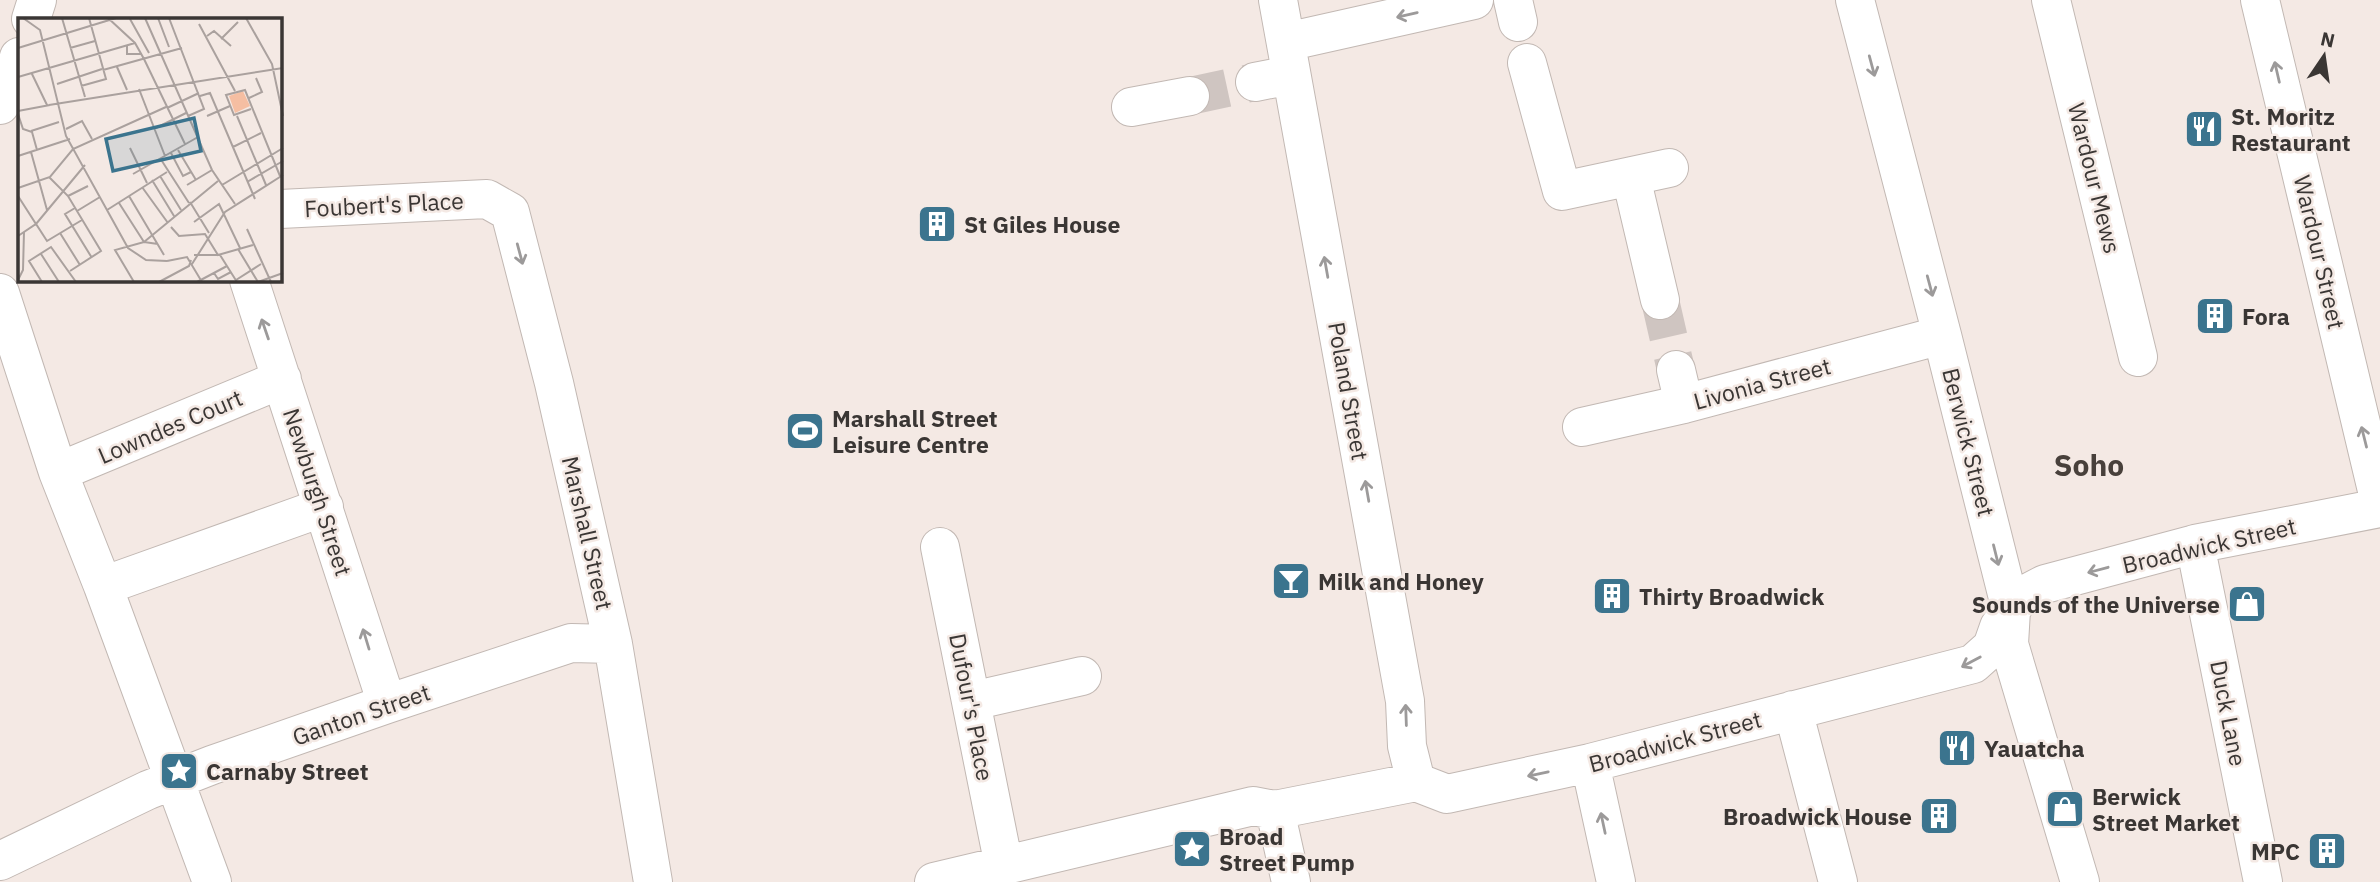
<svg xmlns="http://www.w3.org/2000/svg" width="2380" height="882" font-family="'IBM Plex Sans',sans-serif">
<rect width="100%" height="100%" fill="#f4e9e4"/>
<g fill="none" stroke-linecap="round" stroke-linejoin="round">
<path stroke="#cfc5c1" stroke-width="38" stroke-dasharray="38 19" stroke-linecap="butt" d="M 1190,96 L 1255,82
M 1660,300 L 1676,370"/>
<g stroke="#c2b8b3" stroke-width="40">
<path id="minor" d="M 1278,0 L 1405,701 L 1407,746 L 1416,782
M 1513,0 L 1518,22
M 1855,0 L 1942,335 L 2011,610 L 2009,644 L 2080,882
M 2051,0 L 2138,357
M 2260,0 L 2380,503
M 31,19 L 37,0
M 1286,42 L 1474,0
M 1527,63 L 1562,191 L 1669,168
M 1255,82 L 1291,75
M 0,105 L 10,87 L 19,57
M 1131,107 L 1190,96
M 1631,177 L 1660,300
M 280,209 L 487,199 L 510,212 L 554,383 L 613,644 L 653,882
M 249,280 L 387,704
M 0,293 L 58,472 L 103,586 L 212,882
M 1676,370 L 1684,404
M 1582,427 L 1684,404 L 1942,335
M 58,472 L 282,379
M 2195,544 L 2263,882
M 940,547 L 1004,866
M 103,586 L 324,507
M 972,701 L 1082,676
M 1793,710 L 1838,882
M 1590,763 L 1616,882
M 1275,810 L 1291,882
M 0,861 L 148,790 L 212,765 L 387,704 L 571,643 L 613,644
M 934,882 L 1253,806 L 1275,810 L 1416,782 L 1447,794 L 1590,763 L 1973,664 L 1992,647 L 1999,627 L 2020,597 L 2045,584 L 2195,544 L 2380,508"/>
</g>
<use href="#minor" stroke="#fff" stroke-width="38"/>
</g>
<defs><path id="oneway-shaft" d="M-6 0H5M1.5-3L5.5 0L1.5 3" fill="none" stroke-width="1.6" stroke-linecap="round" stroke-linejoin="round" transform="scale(1.75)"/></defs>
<g stroke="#9c9a9a">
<use href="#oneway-shaft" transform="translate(1407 15) rotate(167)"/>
<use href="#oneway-shaft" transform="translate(1872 66) rotate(75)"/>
<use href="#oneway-shaft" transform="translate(2277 72) rotate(-103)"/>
<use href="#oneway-shaft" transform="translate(520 254) rotate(75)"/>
<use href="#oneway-shaft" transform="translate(1326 267) rotate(-100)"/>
<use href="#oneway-shaft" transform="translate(1930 286) rotate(75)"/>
<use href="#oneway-shaft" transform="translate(265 329) rotate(-109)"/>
<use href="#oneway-shaft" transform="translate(2364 437) rotate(-104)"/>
<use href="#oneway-shaft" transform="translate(1367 491) rotate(-100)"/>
<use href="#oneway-shaft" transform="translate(1996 555) rotate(76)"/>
<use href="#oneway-shaft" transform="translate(2098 570) rotate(165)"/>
<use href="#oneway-shaft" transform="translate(366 639) rotate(-107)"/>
<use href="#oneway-shaft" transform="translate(1971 662) rotate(152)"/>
<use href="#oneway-shaft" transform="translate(1406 715) rotate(-92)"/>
<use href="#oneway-shaft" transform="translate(1538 774) rotate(168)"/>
<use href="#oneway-shaft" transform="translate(1603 823) rotate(-102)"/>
</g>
<defs>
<g id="restaurant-square" transform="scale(2.0125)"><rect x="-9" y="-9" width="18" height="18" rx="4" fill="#3b748e" stroke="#f4e9e4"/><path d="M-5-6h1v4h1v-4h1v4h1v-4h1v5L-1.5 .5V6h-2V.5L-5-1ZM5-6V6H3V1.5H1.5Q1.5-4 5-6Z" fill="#fff"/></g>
<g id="building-square" transform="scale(2.0125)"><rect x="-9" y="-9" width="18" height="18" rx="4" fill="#3b748e" stroke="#f4e9e4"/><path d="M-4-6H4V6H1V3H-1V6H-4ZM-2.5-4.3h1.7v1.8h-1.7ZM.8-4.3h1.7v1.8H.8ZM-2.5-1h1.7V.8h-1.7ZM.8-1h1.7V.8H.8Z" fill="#fff"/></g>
<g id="stadium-square" transform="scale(2.0125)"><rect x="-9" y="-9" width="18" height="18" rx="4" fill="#3b748e" stroke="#f4e9e4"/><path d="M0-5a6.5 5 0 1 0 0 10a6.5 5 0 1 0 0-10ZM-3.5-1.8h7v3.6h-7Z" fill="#fff"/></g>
<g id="bar-square" transform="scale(2.0125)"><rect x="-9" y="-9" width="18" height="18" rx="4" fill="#3b748e" stroke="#f4e9e4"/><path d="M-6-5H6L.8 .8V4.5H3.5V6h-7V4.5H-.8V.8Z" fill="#fff"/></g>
<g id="shop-square" transform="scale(2.0125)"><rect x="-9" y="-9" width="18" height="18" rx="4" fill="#3b748e" stroke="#f4e9e4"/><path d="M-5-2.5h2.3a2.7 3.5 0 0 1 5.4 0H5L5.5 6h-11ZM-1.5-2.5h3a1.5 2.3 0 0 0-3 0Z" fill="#fff"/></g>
<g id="sight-square" transform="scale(2.0125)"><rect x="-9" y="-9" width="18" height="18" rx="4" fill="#3b748e" stroke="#f4e9e4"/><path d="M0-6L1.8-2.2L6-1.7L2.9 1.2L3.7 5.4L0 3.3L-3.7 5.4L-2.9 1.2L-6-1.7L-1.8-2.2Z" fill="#fff"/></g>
</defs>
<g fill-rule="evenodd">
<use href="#restaurant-square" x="2204" y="129"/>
<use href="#building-square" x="937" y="224"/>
<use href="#building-square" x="2215" y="316"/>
<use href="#stadium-square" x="805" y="431"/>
<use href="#bar-square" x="1291" y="581"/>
<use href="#building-square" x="1612" y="596"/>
<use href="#shop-square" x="2247" y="604"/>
<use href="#restaurant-square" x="1957" y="748"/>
<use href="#sight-square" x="179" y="771"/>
<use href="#shop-square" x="2065" y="809"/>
<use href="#building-square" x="1939" y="816"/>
<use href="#sight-square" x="1192" y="849"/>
<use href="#building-square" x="2327" y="851"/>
</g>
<g text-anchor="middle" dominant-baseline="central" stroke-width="5" stroke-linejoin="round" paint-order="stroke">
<g font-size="23" font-weight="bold" fill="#3a3634" stroke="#f4e9e4" text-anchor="start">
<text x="2231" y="116">St. Moritz<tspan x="2231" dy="26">Restaurant</tspan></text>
<text x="964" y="224">St Giles House</text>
<text x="2242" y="316">Fora</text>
<text x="832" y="418">Marshall Street<tspan x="832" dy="26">Leisure Centre</tspan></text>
<text x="1318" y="581">Milk and Honey</text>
<text x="1639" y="596">Thirty Broadwick</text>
<text x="2220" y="604" text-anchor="end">Sounds of the Universe</text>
<text x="1984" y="748">Yauatcha</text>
<text x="206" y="771">Carnaby Street</text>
<text x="2092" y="796">Berwick<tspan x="2092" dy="26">Street Market</tspan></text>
<text x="1912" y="816" text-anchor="end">Broadwick House</text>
<text x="1219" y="836">Broad<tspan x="1219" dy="26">Street Pump</tspan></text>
<text x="2300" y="851" text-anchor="end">MPC</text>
</g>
<g font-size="23" fill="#3a3634" stroke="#f4e9e4">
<text transform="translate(2095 178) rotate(76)">Wardour Mews</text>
<text transform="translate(384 204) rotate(-3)">Foubert's Place</text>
<text transform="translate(2320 252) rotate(77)">Wardour Street</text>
<text transform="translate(1762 383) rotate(-15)">Livonia Street</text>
<text transform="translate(1349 391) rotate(80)">Poland Street</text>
<text transform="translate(170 426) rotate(-23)">Lowndes Court</text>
<text transform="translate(1969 442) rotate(76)">Berwick Street</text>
<text transform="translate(318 492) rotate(72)">Newburgh Street</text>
<text transform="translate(588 533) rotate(77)">Marshall Street</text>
<text transform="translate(2209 545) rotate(-13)">Broadwick Street</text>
<text transform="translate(972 707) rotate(79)">Dufour's Place</text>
<text transform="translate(2229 713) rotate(79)">Duck Lane</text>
<text transform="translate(361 714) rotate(-19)">Ganton Street</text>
<text transform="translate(1675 741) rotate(-15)">Broadwick Street</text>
</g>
<g font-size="30" font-weight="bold" fill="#48403b" stroke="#f4e9e4">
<text x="2089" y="464">Soho</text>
</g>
</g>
<g transform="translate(18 18)">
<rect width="264" height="264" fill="#f4e9e4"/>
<path d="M 225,73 L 232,88 L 217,95 L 211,78 Z" fill="#f5bea2"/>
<path fill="none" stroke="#aaa19e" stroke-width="2" d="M 5,0 L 22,12 L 48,118 L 110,230 L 128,242 L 149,243M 44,0 L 67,79M 90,0 L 117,25 L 126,41M 127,0 L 194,152 L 217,186M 140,0 L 151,29M 151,0 L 186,91 L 170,98M 228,0 L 254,46 L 265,98M 112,1 L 131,35M 181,6 L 217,73M 189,18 L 196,13 L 213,28M 203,21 L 220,4M 109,28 L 109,36 L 123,36M 0,30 L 98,0M 52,30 L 77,23M 126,41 L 167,126M 99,49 L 109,72M 85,52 L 164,30M 14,56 L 29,87M 0,59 L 117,25M 39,66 L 84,51M 63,68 L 88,61 L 71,0M 121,71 L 147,138M 182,78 L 192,75 L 237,181M 231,80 L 244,74 L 238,60M 31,87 L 265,50M 149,90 L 181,75M 233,91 L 216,97 L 208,77 L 227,72 L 262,158M 0,93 L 32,87M 0,96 L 5,111 L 14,114 L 19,132M 189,98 L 212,88M 219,98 L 248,167M 48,111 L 64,103 L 74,121M 136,111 L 168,95M 13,113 L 41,104M 215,129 L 243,115M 112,130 L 129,165M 160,132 L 178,162M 13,134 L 29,192M 153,135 L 165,158 L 173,154M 0,138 L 52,121M 142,140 L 171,185M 115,156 L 180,119M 142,158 L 163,192M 31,159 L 50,178 L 83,233 L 52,253M 134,162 L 156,198M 229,164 L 265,143M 169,167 L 194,152M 204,167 L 265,130M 124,169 L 150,205M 0,170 L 32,159 L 55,131 L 148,89M 0,178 L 18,206 L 67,147M 50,178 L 70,168M 111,178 L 146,237M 172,184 L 191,215M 101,185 L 126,224M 57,190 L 47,196 L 74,240M 89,192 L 149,154M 59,193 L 82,179M 176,204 L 201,186 L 222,230M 153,209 L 161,218 L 187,216 L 200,237 L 235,227M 229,211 L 253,264M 42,215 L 62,247M 0,218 L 18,206 L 29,223 L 64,202M 126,224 L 200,163M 220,231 L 240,264M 23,236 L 41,264M 176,237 L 202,237 L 219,264M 149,243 L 169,239 L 184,264M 174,246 L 207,194 L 265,157M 196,255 L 200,261 L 213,254M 0,262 L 5,252 L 6,214M 218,262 L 243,246M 24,264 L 11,243 L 33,229 L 58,264M 116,264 L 97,232 L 126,224 L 140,226M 141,264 L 171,248 L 173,242M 179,264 L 209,248M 240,264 L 265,255"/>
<path fill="#3b748e" fill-opacity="0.15" stroke="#3b748e" stroke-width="3.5" d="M 176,100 L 183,133 L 95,153 L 88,121 Z"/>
<rect width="264" height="264" fill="none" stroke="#3a3634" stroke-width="3.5"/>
</g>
<g transform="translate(2324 56) rotate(13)" stroke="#f4e9e4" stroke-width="5" paint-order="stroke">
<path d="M0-5L12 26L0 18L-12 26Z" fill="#3a3634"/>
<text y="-10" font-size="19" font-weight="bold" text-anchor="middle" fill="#3a3634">N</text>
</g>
</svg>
